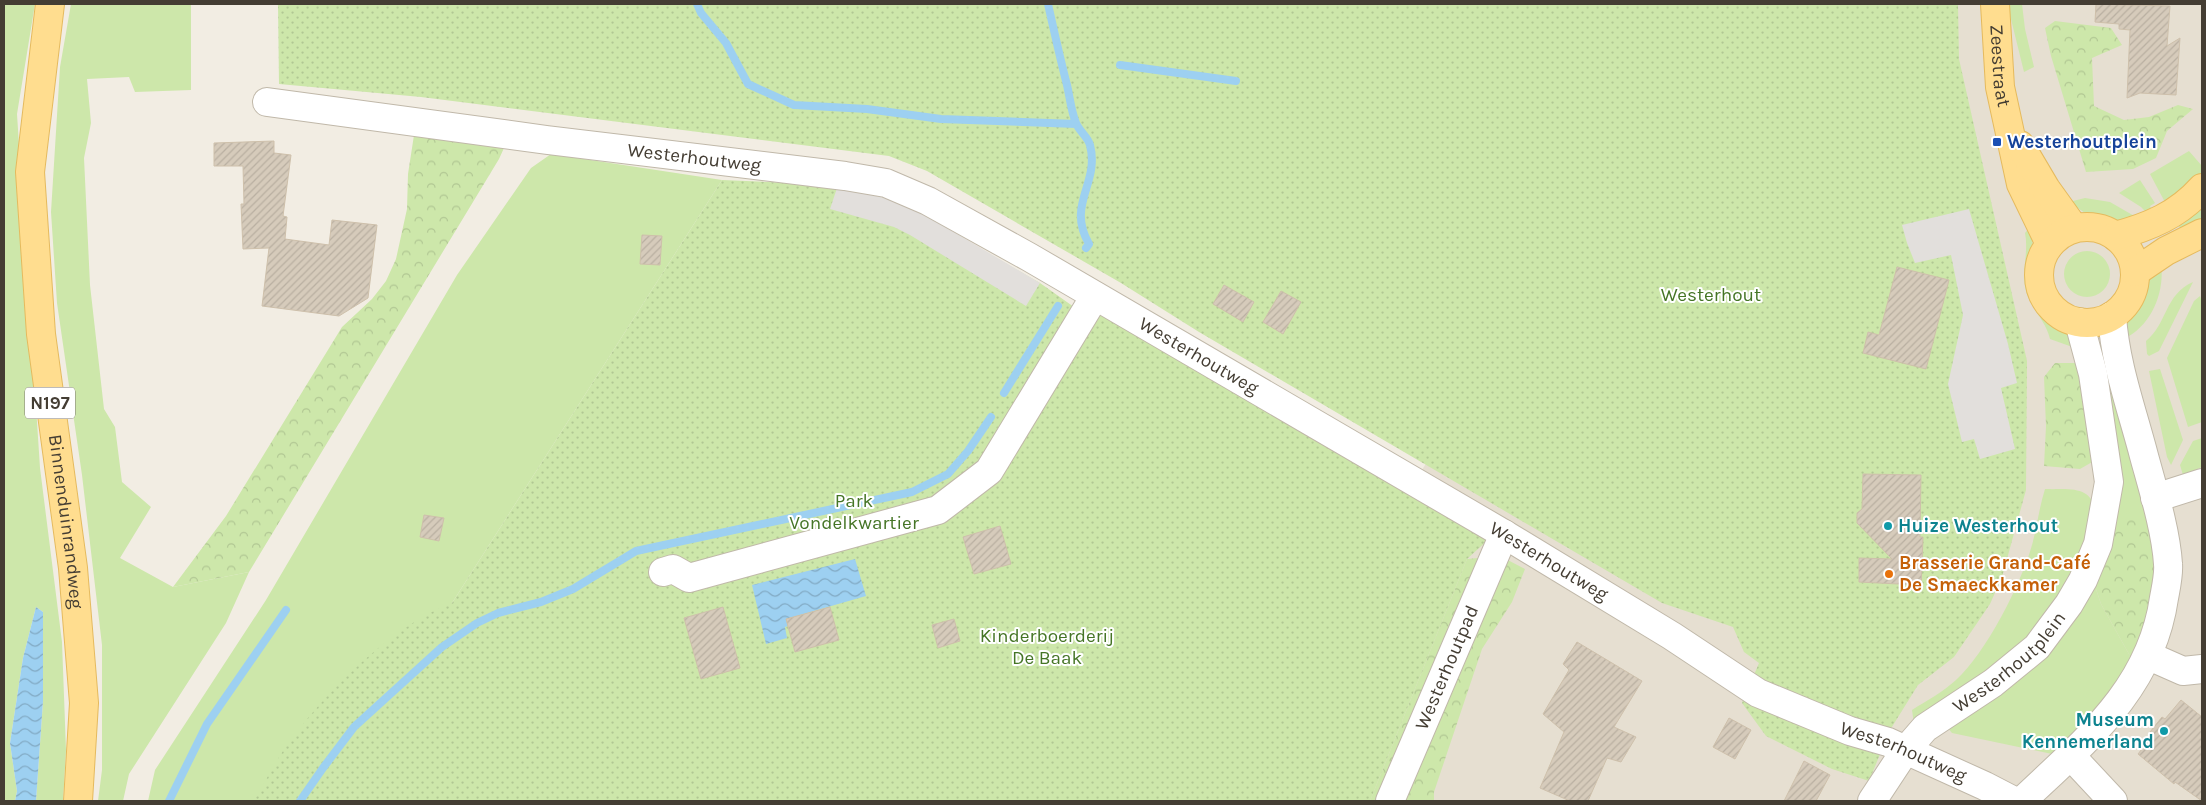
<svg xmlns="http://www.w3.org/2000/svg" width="2206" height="805" font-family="Karla,sans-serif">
<defs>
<pattern id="forest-crowns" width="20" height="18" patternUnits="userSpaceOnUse" patternTransform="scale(1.25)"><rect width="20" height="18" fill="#cde7aa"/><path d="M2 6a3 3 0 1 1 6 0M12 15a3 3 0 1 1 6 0" fill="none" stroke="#b1c793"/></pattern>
<pattern id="park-dots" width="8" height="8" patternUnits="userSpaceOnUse" patternTransform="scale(1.25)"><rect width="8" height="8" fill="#cde7aa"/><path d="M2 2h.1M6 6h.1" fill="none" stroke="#b1c793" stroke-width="1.8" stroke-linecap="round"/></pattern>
<pattern id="water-waves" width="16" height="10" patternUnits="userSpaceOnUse" patternTransform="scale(1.25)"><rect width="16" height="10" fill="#9dd0f1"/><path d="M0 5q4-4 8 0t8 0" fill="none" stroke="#82aac4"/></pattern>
<pattern id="building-hatch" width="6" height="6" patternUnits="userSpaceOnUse" patternTransform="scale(1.25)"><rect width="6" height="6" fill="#d6cbbb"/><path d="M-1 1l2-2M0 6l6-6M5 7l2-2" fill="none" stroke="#b9afa1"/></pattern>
</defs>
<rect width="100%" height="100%" fill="#f2ede3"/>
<path fill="#e6dfd1" d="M 1819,4 L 2202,4 L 2202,801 L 1217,801 L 1448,428 Z"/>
<path fill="#cde7aa" d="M 4,4 L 35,4 L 17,114 L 40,468 L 62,642 L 66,750 L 63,801 L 36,801 L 43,701 L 43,612 L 36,607 L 23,658 L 10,743 L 17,791 L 15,801 L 4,801 Z
M 71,4 L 191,4 L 191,90 L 135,92 L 129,77 L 87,79 L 91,123 L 84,158 L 90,285 L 104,409 L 115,427 L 122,482 L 151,507 L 120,558 L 173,587 L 249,572 L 226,623 L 129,774 L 123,801 L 98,801 L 102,770 L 102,645 L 82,475 L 57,303 L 51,212 L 60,67 Z
M 2010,4 L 2022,4 L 2025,29 L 2034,67 L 2024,72 L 2010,15 Z
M 2189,151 L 2202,166 L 2202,178 L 2167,206 L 2150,174 Z
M 551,154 L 722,180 L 452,603 L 368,801 L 148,801 L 155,770 L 266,600 L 457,275 L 531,168 Z
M 2140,180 L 2155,203 L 2150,206 L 2154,213 L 2150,216 L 2141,207 L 2119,193 Z
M 2085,198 L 2110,202 L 2136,217 L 2119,223 L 2088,215 L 2069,202 Z
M 2202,201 L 2202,222 L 2182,231 L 2175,220 Z
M 2031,226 C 2037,250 2023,272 2032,294 C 2034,300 2038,307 2042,311 C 2053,321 2076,333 2078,349 L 2050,339 C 2046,321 2031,309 2026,291 C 2021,271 2029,252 2025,233 Z
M2064 274a23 23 0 1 1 46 0a23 23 0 1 1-46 0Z
M 2161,263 C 2165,292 2152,325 2124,339 L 2126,322 L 2154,270 Z
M 2193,282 L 2159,351 L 2149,356 L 2147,354 L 2146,341 C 2168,323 2164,295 2193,282 Z
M 2200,296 L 2202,302 L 2202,422 L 2188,427 L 2167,358 L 2194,301 Z
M 2160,369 L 2183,440 L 2171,465 L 2167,457 L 2149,371 Z
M 2114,378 L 2154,521 L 2112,520 L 2106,382 Z
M 2202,438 L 2202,467 L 2183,475 L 2180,465 L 2193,441 Z
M 2045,489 C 2068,490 2095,484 2095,516 L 2065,595 L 2011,657 L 1914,724 L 1912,710 C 1926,701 1943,692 1956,680 C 1986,653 2021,584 2032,545 C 2037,527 2039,508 2045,489 Z
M 2092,577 L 2101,604 L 2135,665 L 2057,755 L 1952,733 L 1947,727 Z"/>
<path fill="url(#forest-crowns)" d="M 2055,21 L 2111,28 L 2122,45 L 2092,58 L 2094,106 L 2124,120 L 2149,117 L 2178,105 L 2193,109 L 2167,131 L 2156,158 L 2133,169 L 2086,172 L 2051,56 L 2045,28 Z
M 414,135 L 504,148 L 499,159 L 249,572 L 173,587 L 226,516 L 342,327 L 372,299 L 386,281 L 396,259 L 407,209 L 408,174 Z
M 2055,363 L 2084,363 L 2094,461 L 2080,469 L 2044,466 L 2046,426 L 2044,377 Z
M 2147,519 L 2154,521 L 2156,595 L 2135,665 L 2101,604 L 2092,577 L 2112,520 Z
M 1500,556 L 1525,569 L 1512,602 L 1482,649 L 1434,792 L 1434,801 L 1370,801 L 1467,559 Z"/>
<path fill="url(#park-dots)" d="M 278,4 L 1958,4 L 1959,59 L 2027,361 L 2026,490 L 2002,577 L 1990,604 L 1954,657 L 1918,685 L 1890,730 L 1869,781 L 1832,769 L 1766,736 L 1742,703 L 1759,663 L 1744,652 L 1733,627 L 1662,603 L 1199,332 L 1121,283 L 927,171 L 889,156 L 421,97 L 279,84 Z
M 722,180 L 838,185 L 970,243 L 1040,283 L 1074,307 L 1095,307 L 1489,539 L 1467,559 L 1370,801 L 254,801 C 263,786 271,769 281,754 C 316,701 391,625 452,603 Z"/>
<path fill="#e2dfdc" d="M 838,185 L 908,205 L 1040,283 L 1026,306 L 910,235 L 894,227 L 830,209 Z
M 1969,209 L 2008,344 L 2017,383 L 2001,388 L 2015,449 L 1980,459 L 1974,439 L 1962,442 L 1948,384 L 1963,315 L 1951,255 L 1915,263 L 1907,243 L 1902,225 Z"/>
<path fill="url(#water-waves)" d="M 855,559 L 866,596 L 786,619 L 788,626 L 785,627 L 787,638 L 766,644 L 752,585 Z
M 36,607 L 43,612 L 43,701 L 36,801 L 15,801 L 17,791 L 10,743 L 23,658 Z"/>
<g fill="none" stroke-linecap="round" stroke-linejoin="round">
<path stroke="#9dd0f1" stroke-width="8" d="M 697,4 L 701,13 L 726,43 L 748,84 L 794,105 L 867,109 L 941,119 L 1076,124
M 1048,4 C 1054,31 1060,58 1067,85 C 1070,98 1071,111 1076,123 C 1079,131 1088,137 1090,145 C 1100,184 1066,204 1089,244 L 1086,248
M 1120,65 L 1236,81
M 1004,393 L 1058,306
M 169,801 L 207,724 L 286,610
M 300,801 L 323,768 L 354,727 L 442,647 L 477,623 L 498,613 L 541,602 L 573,589 L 636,551 L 912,492 L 948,474 L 968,451 L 991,417"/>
</g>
<path fill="url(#building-hatch)" stroke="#cec0ab" d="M 2096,4 L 2170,6 L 2167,46 L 2180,38 L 2176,95 L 2140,93 L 2127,98 L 2130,30 L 2119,29 L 2119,24 L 2095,22 Z
M 274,141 L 274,153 L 291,155 L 283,216 L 287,217 L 285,239 L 329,245 L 332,220 L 377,225 L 368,298 L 339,316 L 262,306 L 269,248 L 243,249 L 241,204 L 244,204 L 243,166 L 214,166 L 214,143 Z
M 642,235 L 662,236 L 660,265 L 640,264 Z
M 1897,267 L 1949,280 L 1926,369 L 1863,353 L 1868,332 L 1879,335 Z
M 1224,285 L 1254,302 L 1243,322 L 1213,304 Z
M 1281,291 L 1301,302 L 1283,334 L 1263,322 Z
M 1863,474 L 1921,475 L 1920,537 L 1923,537 L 1921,589 L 1918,585 L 1859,582 L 1859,558 L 1892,559 L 1857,523 L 1857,513 L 1862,509 Z
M 424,515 L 444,518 L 439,541 L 420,537 Z
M 1000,526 L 1011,564 L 974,574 L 963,537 Z
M 723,607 L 740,668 L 701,679 L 684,618 Z
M 830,607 L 839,640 L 795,652 L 786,619 Z
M 954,619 L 960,641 L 938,648 L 932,625 Z
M 1577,642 L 1642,681 L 1614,727 L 1636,737 L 1621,762 L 1607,758 L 1588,801 L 1570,801 L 1540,788 L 1564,732 L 1543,714 L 1569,670 L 1563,664 Z
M 2181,700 L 2202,717 L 2202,801 L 2175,782 L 2174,784 L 2138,754 L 2153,735 L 2150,732 L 2162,717 L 2165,719 Z
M 1729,718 L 1751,730 L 1735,759 L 1713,747 Z
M 1804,761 L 1830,775 L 1816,801 L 1784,801 Z"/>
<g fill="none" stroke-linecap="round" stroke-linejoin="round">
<g stroke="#c0b8a9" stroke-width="30">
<g id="minor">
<path id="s1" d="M 267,102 L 547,140 L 845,176 L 886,183 L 928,201 L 1029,257 L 1504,534 L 1672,636 L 1758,693 L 1850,731 L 1888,742 L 1985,786 L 2014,801"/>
<path d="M 2155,498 L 2202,483"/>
<path d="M 663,572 L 673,569 L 689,578 L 938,510 L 989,471 L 1095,296"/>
<path d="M 2149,656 L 2183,671 L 2202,669"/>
<path d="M 2070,755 L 2113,801"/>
<path id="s2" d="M 1390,801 L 1504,534"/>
<path id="s3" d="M 1872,801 L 1905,751 L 1925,728 L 1993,683 L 2037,647 L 2069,604 L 2083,580 L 2098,544 L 2109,482 L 2093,374 L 2079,322"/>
<path d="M 2022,801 C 2085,741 2151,689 2164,598 C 2166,587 2169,574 2168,564 C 2166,531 2153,489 2144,456 C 2132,410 2115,364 2112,316"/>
</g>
</g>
<g stroke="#e5ba5e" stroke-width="30">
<g id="major">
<path id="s4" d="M 50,4 L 30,172 L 41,334 L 73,568 L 84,703 L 78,801"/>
<path id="s5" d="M 1995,4 L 2000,87 L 2021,184 L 2050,244"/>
<path d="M 2020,145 L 2046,189 L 2074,228"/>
<circle cx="2087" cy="275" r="48"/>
<path d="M 2115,236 C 2149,227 2178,215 2202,188"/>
<path d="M 2135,272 L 2166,251 L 2202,233"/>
</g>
</g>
<use href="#minor" stroke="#fff" stroke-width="28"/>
<use href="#major" stroke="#ffdd8f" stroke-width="28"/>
</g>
<rect fill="#1a4fb4" stroke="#fff" stroke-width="2" x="1992" y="137" width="10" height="10" rx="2.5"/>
<g fill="#0f9aa8" stroke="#fff" stroke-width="2">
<circle cx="1888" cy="526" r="5"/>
<circle cx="2164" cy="731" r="5"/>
</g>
<circle fill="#e8710a" stroke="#fff" stroke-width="2" cx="1889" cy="574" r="5"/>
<g text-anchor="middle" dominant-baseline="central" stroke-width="4" stroke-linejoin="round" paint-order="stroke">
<rect fill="#fff" stroke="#7c7770" stroke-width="1" x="25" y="387.5" width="50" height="31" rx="4"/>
<g font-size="18" font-weight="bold" fill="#443d33">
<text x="50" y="403">N197</text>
</g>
<g font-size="19" fill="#443d33" stroke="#fff">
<text stroke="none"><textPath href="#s5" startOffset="62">Zeestraat</textPath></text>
<text stroke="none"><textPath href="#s1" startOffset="431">Westerhoutweg</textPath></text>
<text stroke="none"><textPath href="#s1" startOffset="982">Westerhoutweg</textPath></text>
<text stroke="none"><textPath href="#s4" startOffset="521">Binnenduinrandweg</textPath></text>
<text stroke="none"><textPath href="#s1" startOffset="1388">Westerhoutweg</textPath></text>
<text stroke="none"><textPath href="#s3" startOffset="198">Westerhoutplein</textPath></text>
<text stroke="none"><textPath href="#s2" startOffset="145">Westerhoutpad</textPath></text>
<text stroke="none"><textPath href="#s1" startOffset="1792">Westerhoutweg</textPath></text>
</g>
<g font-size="19" font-weight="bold" fill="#164399" stroke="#fff" text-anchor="start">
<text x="2007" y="142">Westerhoutplein</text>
</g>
<g font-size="19" fill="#457526" stroke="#fff">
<text x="1711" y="295">Westerhout</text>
<text x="854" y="501">Park<tspan x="854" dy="22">Vondelkwartier</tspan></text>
<text x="1047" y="636">Kinderboerderij<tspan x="1047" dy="22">De Baak</tspan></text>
</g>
<g font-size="19" font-weight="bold" fill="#0d838f" stroke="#fff" text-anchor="start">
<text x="1898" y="526">Huize Westerhout</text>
<text x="2154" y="720" text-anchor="end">Museum<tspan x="2154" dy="22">Kennemerland</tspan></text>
</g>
<g font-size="19" font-weight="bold" fill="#c56008" stroke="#fff" text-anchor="start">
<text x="1899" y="563">Brasserie Grand-Café<tspan x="1899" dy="22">De Smaeckkamer</tspan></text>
</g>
</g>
<rect width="2206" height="805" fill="none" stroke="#443d33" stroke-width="10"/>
</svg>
